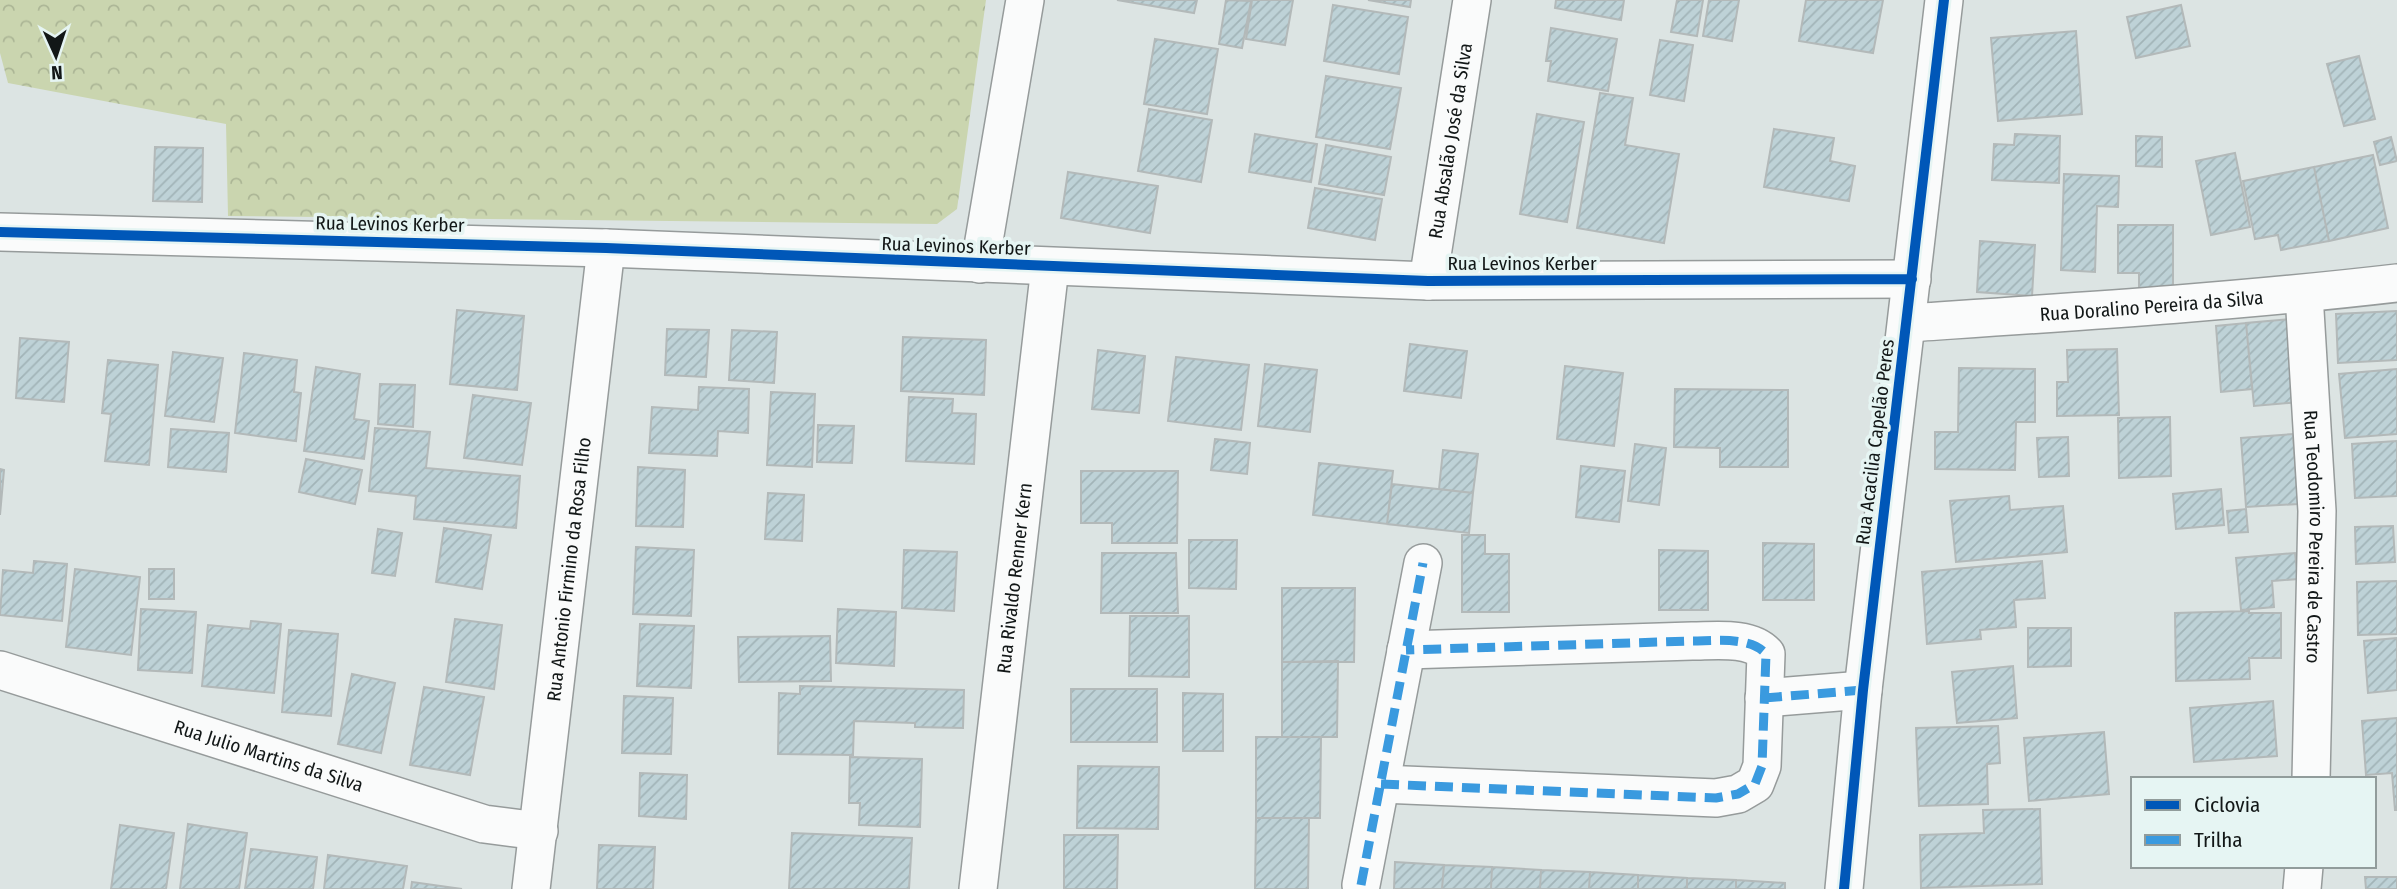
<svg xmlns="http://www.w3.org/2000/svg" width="2397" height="889" font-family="'Fira Sans Condensed',sans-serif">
<defs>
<pattern id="forest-crowns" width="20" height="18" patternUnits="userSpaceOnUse" patternTransform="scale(1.75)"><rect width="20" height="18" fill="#cad5af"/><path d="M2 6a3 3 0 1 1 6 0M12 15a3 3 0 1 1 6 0" fill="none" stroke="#acb696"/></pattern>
<pattern id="building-hatch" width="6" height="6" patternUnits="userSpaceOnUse" patternTransform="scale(1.75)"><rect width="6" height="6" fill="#bed2d7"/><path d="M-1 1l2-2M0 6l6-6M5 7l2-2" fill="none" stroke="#a2b4b8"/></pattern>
</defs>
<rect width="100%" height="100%" fill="#dce4e3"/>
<path fill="url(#forest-crowns)" d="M 0,0 L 986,0 L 957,209 L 937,224 L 228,216 L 226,124 L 8,83 L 0,53 Z"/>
<path fill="url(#building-hatch)" stroke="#b3b9b9" stroke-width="2" d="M 1117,0 L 1197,0 L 1194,13 Z
M 1226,0 L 1251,1 L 1242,48 L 1219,44 Z
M 1252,0 L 1293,0 L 1285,45 L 1246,39 Z
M 1368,0 L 1411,0 L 1410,7 Z
M 1556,0 L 1624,0 L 1621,20 L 1555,8 Z
M 1677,0 L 1703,0 L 1697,36 L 1671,32 Z
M 1709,0 L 1739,0 L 1732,41 L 1703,36 Z
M 1806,0 L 1883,0 L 1873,53 L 1799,41 Z
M 1333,5 L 1408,17 L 1399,74 L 1324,61 Z
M 2181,5 L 2190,46 L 2136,58 L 2127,17 Z
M 1551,28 L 1617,39 L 1608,91 L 1548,81 L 1551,61 L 1546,61 Z
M 2076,31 L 2082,114 L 1998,121 L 1991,38 Z
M 1155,39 L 1218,49 L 1207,114 L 1144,104 Z
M 1660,40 L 1693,45 L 1684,101 L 1650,95 Z
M 2359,56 L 2375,119 L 2344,126 L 2327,64 Z
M 1326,76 L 1401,88 L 1390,149 L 1316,137 Z
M 1600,93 L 1633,98 L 1625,145 L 1679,154 L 1664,243 L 1577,228 Z
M 1149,109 L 1212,120 L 1201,182 L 1138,171 Z
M 1537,114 L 1584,122 L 1567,222 L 1520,214 Z
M 1774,129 L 1834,138 L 1830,161 L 1855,166 L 1849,201 L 1764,187 Z
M 1255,134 L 1317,144 L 1311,182 L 1249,172 Z
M 2015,134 L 2060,136 L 2059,183 L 1992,180 L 1994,144 L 2014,145 Z
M 2136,136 L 2162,137 L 2162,167 L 2136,166 Z
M 2391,137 L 2397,161 L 2380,165 L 2374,142 Z
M 1326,145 L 1391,157 L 1384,195 L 1319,184 Z
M 155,147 L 203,148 L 202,202 L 153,201 Z
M 2235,153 L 2250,227 L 2211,235 L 2196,161 Z
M 2373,155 L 2388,228 L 2329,241 L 2314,167 Z
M 2314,167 L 2329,241 L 2281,250 L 2278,235 L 2255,239 L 2243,181 Z
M 1068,172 L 1158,186 L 1150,233 L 1061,218 Z
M 2064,174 L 2119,176 L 2118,207 L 2097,206 L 2095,272 L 2061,270 Z
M 1315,188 L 1382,199 L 1375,240 L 1308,228 Z
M 2118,225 L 2173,225 L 2173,301 L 2139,301 L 2139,273 L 2118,273 Z
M 1980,241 L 2035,245 L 2032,296 L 1977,292 Z
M 457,310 L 524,316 L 517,390 L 450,384 Z
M 2397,311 L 2397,360 L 2338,363 L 2336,314 Z
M 2292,319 L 2299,402 L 2254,406 L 2246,323 Z
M 2246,323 L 2252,389 L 2221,392 L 2216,326 Z
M 667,329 L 709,330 L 706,377 L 665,375 Z
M 732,330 L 777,332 L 774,383 L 729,380 Z
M 903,337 L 986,340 L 984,395 L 901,391 Z
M 20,338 L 69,342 L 64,402 L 16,398 Z
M 1410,344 L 1467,351 L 1461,398 L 1404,391 Z
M 2117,349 L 2119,415 L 2057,416 L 2057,382 L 2068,382 L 2067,350 Z
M 1098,350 L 1145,356 L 1139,413 L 1092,409 Z
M 173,352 L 223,358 L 214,422 L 165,416 Z
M 244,353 L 297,360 L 294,392 L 301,393 L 296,441 L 235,433 Z
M 1176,357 L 1249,365 L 1241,430 L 1168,421 Z
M 108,360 L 158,365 L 149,465 L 105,461 L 111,414 L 102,413 Z
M 1265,364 L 1317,370 L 1310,432 L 1258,426 Z
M 1565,366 L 1623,373 L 1614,446 L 1557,439 Z
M 316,367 L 360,374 L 354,419 L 369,421 L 364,459 L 304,451 Z
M 1959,368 L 2035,369 L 2035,422 L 2016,422 L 2015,470 L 1935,469 L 1935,432 L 1958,432 Z
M 2397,369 L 2397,434 L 2345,438 L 2339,374 Z
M 380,384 L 415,385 L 413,427 L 378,424 Z
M 699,387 L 749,389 L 748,433 L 718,431 L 717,456 L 649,453 L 652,407 L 698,410 Z
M 1675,389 L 1788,390 L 1788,467 L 1720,467 L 1720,448 L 1674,447 Z
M 771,392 L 815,394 L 812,467 L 767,465 Z
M 473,395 L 531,403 L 522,465 L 464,458 Z
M 909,397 L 953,399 L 952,413 L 976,414 L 974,464 L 906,461 Z
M 2170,417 L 2171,476 L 2119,478 L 2118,418 Z
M 818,425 L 854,426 L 852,463 L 817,462 Z
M 375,428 L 430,432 L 426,468 L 520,476 L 516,528 L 414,519 L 416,496 L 369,491 Z
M 171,429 L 229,433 L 226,472 L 168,467 Z
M 2293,434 L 2298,504 L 2246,507 L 2241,438 Z
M 2068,437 L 2069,476 L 2039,477 L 2037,438 Z
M 1215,439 L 1250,443 L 1247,474 L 1211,470 Z
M 2397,441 L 2397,496 L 2355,498 L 2352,444 Z
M 1635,444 L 1666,448 L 1659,505 L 1628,501 Z
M 1443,450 L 1478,454 L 1473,493 L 1439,489 Z
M 306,459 L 362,470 L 355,504 L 299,492 Z
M 1319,463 L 1393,471 L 1387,524 L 1313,515 Z
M 1581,466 L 1625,471 L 1619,522 L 1576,517 Z
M 638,467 L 685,470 L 683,527 L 636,526 Z
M 0,469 L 4,470 L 0,515 Z
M 1081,471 L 1178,471 L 1177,543 L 1112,543 L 1112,523 L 1081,523 Z
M 1392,484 L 1473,493 L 1469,533 L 1387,524 Z
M 2221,489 L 2224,525 L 2176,529 L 2173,494 Z
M 768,493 L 804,495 L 802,541 L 765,539 Z
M 2009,496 L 2010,510 L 2063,506 L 2067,552 L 1956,562 L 1950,501 Z
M 2246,509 L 2248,532 L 2229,533 L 2227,511 Z
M 2393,526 L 2395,562 L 2356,564 L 2355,527 Z
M 444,528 L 491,535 L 482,589 L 436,582 Z
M 378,529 L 402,533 L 395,576 L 372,573 Z
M 1462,535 L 1485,535 L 1485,554 L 1509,554 L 1509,612 L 1462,612 Z
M 1189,540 L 1237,540 L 1236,589 L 1189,588 Z
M 1763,543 L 1814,544 L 1814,600 L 1763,600 Z
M 636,547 L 694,550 L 691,616 L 633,614 Z
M 904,550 L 957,552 L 954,611 L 902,608 Z
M 1659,550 L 1708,551 L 1708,610 L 1659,610 Z
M 1102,553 L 1176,553 L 1178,613 L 1101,613 Z
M 2295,553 L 2298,579 L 2272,581 L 2274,607 L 2241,610 L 2236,558 Z
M 34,561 L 67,564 L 62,621 L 0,615 L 3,570 L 33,573 Z
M 2042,561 L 2045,598 L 2014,600 L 2016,627 L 1980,630 L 1981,639 L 1927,644 L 1922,572 Z
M 75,569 L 140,577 L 131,655 L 66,647 Z
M 149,569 L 174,569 L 174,599 L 149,599 Z
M 2397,581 L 2397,634 L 2358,635 L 2357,582 Z
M 1282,588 L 1355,588 L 1354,662 L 1282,662 Z
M 141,609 L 196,612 L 192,673 L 138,670 Z
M 838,609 L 896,612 L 894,666 L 836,663 Z
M 2249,611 L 2249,613 L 2281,613 L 2281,658 L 2249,658 L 2250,679 L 2176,681 L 2175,613 Z
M 1130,616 L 1189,616 L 1189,677 L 1129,676 Z
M 455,619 L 502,625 L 494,689 L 446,682 Z
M 251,621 L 281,624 L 274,693 L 202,686 L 208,625 L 250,629 Z
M 640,624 L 694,626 L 691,688 L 637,686 Z
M 2028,628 L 2071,628 L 2071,666 L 2028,667 Z
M 289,630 L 338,634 L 331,716 L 282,712 Z
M 830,636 L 831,681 L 739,682 L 738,637 Z
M 2397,638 L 2397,690 L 2368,693 L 2364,641 Z
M 1338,661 L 1337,737 L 1282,737 L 1282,662 Z
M 2013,666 L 2017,718 L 1957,723 L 1952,672 Z
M 352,674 L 395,683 L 381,753 L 338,744 Z
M 800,686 L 964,690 L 963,728 L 915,727 L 915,723 L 854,721 L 853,755 L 778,754 L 779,693 L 800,694 Z
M 424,687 L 484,697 L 470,775 L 410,765 Z
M 1071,689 L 1157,689 L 1157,742 L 1071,742 Z
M 1183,693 L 1223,694 L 1223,751 L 1183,751 Z
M 624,696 L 673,698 L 671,754 L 622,753 Z
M 2273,701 L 2277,756 L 2194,762 L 2190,708 Z
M 2397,718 L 2397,810 L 2395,810 L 2392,773 L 2366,775 L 2362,721 Z
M 1998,726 L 2000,763 L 1987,764 L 1988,804 L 1919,806 L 1916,728 Z
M 2104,732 L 2109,794 L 2029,801 L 2024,738 Z
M 1256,737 L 1321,737 L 1320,818 L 1256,818 Z
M 850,757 L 922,759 L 920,827 L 859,825 L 860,803 L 849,803 Z
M 1078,766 L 1159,767 L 1158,829 L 1077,828 Z
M 640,773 L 687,775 L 686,819 L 639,816 Z
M 2040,809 L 2042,884 L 1921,888 L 1920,835 L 1984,833 L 1983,810 Z
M 1256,818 L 1309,818 L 1308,889 L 1255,889 Z
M 188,824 L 247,833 L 239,889 L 180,889 Z
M 120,825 L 174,833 L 166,889 L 111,889 Z
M 792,833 L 912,838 L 909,889 L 789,889 Z
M 1064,835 L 1118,835 L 1117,889 L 1064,889 Z
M 599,845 L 655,847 L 653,889 L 597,889 Z
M 251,849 L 317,857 L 313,889 L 245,889 Z
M 328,855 L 407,866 L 403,889 L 324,889 Z
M 1395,862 L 1444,865 L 1442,889 L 1394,889 Z
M 1444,865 L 1492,867 L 1491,889 L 1442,889 Z
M 1492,867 L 1541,870 L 1540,889 L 1491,889 Z
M 1541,870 L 1590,872 L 1589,889 L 1540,889 Z
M 1590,872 L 1638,875 L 1638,889 L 1589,889 Z
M 1638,875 L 1687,878 L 1687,889 L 1638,889 Z
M 2365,877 L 2397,877 L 2397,889 L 2366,889 Z
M 1687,878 L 1736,880 L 1736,889 L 1687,889 Z
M 1736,880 L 1785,883 L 1785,889 L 1736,889 Z
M 412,882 L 462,889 L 411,889 Z"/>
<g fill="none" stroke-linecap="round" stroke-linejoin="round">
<g stroke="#969b9b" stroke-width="40">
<g id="minor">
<path d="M 0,232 L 606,248 L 1428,281 L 1912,279"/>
<path d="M 980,264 L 1025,0"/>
<path id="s1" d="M 1428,281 L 1472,0"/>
<path id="s2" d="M 2304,294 L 2317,511 L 2311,779"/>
<path id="s3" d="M 1907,323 C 2071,312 2234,302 2397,283"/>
<path id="s4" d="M 0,670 L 484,824 L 539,831"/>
<path d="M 1764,698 L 1863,690"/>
<path d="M 1381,784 L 1716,798 L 1738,794 L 1755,784 L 1762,766 L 1766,654 C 1750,636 1714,641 1692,641 L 1406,650"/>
<path d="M 1361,885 L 1423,563"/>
<path id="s5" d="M 531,889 L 606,248"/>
<path id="s6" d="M 978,889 L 1050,267"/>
<path d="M 1844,889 L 1863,690 L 1944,0"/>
<path d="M 2302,889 L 2304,866"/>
</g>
</g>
<use href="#minor" stroke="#fafbfb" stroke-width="37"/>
<path stroke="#3a9adf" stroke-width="9" stroke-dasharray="18 9" stroke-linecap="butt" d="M 1764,698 L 1863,690
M 1381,784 L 1716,798 L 1738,794 L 1755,784 L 1762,766 L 1766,654 C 1750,636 1714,641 1692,641 L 1406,650
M 1361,885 L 1423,563"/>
<g stroke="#e6f5f3" stroke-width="15">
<path id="cycleway" d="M 0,232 L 606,248 L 1428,281 L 1912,279
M 1844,889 L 1863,690 L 1944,0"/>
</g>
<use href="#cycleway" stroke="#0057b8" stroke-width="10"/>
</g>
<g text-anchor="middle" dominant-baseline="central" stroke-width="7" stroke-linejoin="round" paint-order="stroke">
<g font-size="19" fill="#121717" stroke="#e6f5f3">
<text stroke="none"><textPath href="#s1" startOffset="142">Rua Absalão José da Silva</textPath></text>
<text transform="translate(390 224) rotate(1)">Rua Levinos Kerber</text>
<text transform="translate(956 246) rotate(2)">Rua Levinos Kerber</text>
<text x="1522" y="263">Rua Levinos Kerber</text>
<text stroke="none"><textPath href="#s3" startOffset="245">Rua Doralino Pereira da Silva</textPath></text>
<text transform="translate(1875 442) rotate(-83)">Rua Acacilia Capelão Peres</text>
<text stroke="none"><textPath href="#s2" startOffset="243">Rua Teodomiro Pereira de Castro</textPath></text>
<text stroke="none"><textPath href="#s5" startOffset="322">Rua Antonio Firmino da Rosa Filho</textPath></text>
<text stroke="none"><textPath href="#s6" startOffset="313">Rua Rivaldo Renner Kern</textPath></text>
<text stroke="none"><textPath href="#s4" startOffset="282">Rua Julio Martins da Silva</textPath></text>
</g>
</g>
<rect x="2131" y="777" width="245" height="91" fill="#e6f5f3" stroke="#919c9b" stroke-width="2"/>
<rect x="2145" y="800" width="35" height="10" fill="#0057b8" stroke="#919c9b" stroke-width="2"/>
<text x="2194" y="812" font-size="21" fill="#121717">Ciclovia</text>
<rect x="2145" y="835" width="35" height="10" fill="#3a9adf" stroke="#919c9b" stroke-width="2"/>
<text x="2194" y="847" font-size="21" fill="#121717">Trilha</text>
<g transform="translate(56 56) rotate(177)" stroke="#e6f5f3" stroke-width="5" paint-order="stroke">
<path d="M0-5L12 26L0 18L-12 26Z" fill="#121717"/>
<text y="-10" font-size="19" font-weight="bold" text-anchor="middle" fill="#121717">N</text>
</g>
</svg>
